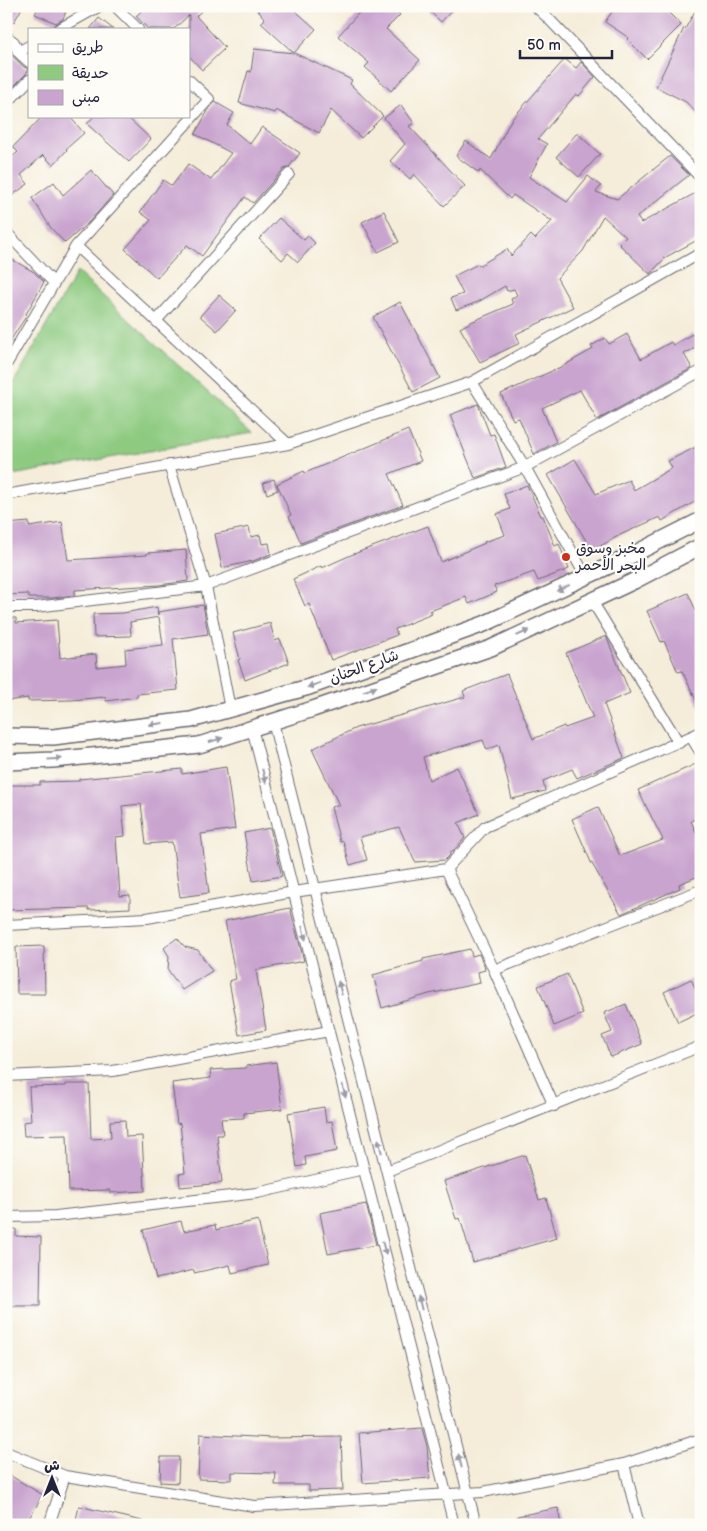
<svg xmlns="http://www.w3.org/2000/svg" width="707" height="1531" font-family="'Balsamiq Sans','Playpen Sans Arabic',sans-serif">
<rect width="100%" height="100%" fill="#fdfcf7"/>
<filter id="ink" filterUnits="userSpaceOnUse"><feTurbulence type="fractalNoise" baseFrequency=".02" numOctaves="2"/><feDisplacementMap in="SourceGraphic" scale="10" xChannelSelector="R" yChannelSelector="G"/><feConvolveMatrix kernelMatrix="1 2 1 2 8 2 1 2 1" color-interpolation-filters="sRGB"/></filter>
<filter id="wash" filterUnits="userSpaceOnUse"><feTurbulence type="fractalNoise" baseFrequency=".0096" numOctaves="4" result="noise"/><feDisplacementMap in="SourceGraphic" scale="20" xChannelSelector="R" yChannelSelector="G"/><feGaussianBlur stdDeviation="1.12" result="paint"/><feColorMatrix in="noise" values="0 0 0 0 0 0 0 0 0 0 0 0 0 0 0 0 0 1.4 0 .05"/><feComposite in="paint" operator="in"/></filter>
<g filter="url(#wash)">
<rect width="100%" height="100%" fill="#f5edd9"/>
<path fill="#8ecb81" stroke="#58765e" d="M 77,272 L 252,433 L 6,476 L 6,396 Z"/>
<g id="blocks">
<path fill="#c9a4cf" d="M 6,6 L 23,6 L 14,22 L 6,18 Z
M 39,6 L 68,6 L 63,19 L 56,23 L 35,14 Z
M 147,6 L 207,6 L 196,16 L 225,48 L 202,70 L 189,56 L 189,15 L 174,29 L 148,29 L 136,16 Z
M 254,6 L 290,6 L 316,29 L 294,53 L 261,23 L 265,19 Z
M 365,6 L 392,6 L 400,15 L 386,29 L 420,60 L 391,91 L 365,67 L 369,63 L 338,36 Z
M 424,6 L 456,6 L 441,22 Z
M 616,6 L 662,6 L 681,25 L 647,59 L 627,39 L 629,38 L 605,22 Z
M 698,6 L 701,6 L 701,118 L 686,102 L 656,87 L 684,28 L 685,29 Z
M 99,18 L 113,29 L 90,29 Z
M 254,49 L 294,53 L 352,80 L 350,84 L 383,116 L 361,138 L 331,110 L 319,133 L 276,110 L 275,113 L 239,103 L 248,71 L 251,72 Z
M 6,50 L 24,67 L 29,69 L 26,74 L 6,94 Z
M 565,59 L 576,68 L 581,62 L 595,77 L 579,96 L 576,94 L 538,139 L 547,144 L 529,177 L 567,202 L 588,176 L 601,186 L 596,192 L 617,199 L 670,156 L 689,175 L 637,217 L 641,223 L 701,190 L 701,238 L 666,257 L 650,274 L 619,244 L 626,237 L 603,216 L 583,251 L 557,278 L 573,307 L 516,334 L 520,343 L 480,362 L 460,328 L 471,322 L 513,304 L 511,299 L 517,295 L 514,289 L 507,291 L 505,286 L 478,302 L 456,310 L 451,298 L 463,294 L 454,276 L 478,264 L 479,266 L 507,249 L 511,256 L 531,235 L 535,239 L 552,221 L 513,195 L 510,199 L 480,170 L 479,173 L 456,156 L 466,141 L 491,159 L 511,120 Z
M 215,102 L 234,113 L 227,125 L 250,144 L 262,127 L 300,153 L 289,167 L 284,169 L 253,203 L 245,197 L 202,256 L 187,245 L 157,278 L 125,249 L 151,220 L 140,212 L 163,180 L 172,186 L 188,164 L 211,180 L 231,153 L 195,134 L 209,109 Z
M 401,105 L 414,123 L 409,126 L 465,186 L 444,206 L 414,174 L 410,179 L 390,161 L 405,144 L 384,118 Z
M 43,116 L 69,116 L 84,133 L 66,149 L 67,150 L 53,165 L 43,155 L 21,175 L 28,184 L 10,197 L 6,192 L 6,162 L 18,152 L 13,147 Z
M 94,116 L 126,116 L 151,139 L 129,162 L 87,124 Z
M 577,133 L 600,154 L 579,177 L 556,157 Z
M 91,170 L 113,195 L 89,222 L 65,243 L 51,228 L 32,198 L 54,182 L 63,195 Z
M 384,211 L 399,242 L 378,252 L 362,222 Z
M 279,218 L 304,240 L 308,236 L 315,243 L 298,262 L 288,253 L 282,260 L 259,239 Z
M 6,256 L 34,272 L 44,282 L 26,314 L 27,315 L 6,347 Z
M 219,295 L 236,310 L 217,331 L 200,316 Z
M 400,302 L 440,378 L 413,392 L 373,317 Z
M 627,334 L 641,359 L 671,342 L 673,345 L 692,334 L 699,346 L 684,354 L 692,368 L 597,420 L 580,390 L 542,408 L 556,442 L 534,454 L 519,418 L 513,420 L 501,394 L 563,366 L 593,349 L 591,346 L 605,338 L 609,344 Z
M 478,404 L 490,435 L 494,434 L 506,467 L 475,478 L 450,415 Z
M 408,430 L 421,461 L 389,474 L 403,505 L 301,543 L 289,516 L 291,515 L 277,484 L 304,471 L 305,473 Z
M 698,446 L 701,452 L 701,498 L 662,521 L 660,517 L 620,535 L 592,551 L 548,475 L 575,459 L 596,494 L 629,480 L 634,490 L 672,468 L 668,461 Z
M 274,479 L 278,490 L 267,494 L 263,483 Z
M 527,485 L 541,516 L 543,516 L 555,546 L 559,544 L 569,569 L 538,581 L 534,572 L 494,586 L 497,592 L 469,604 L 466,597 L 430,611 L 432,614 L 395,629 L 397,635 L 331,660 L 309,604 L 305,606 L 293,579 L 321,566 L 322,568 L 351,555 L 428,526 L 441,562 L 485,543 L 484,542 L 505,535 L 497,514 L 510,509 L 504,494 Z
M 29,522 L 29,527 L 62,522 L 68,560 L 147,555 L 147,553 L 186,550 L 188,581 L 159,585 L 75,590 L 75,595 L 53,598 L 29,598 L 28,594 L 6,595 L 6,524 Z
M 249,527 L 251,537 L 260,535 L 262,544 L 269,543 L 271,554 L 253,561 L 222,568 L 215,534 Z
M 688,593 L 701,622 L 701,710 L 682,671 L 678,672 L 664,641 L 661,642 L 647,611 Z
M 203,605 L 208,634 L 173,639 L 178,690 L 137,694 L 137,697 L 106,701 L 105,697 L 72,700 L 28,701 L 28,698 L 6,701 L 6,618 L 16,618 L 16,623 L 57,620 L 60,658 L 96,654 L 97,667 L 126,664 L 125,649 L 163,645 L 159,617 L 130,622 L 131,636 L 94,637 L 93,614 L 123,613 L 157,607 L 158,615 L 158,612 Z
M 270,623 L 275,641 L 280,639 L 289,663 L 245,680 L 238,660 L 240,659 L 233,633 Z
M 606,636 L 630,693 L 604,704 L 624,758 L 577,778 L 572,769 L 543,781 L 545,791 L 512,799 L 499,745 L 487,750 L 483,740 L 423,757 L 429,780 L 457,767 L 479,814 L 458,823 L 465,838 L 454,850 L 450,852 L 450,855 L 445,860 L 415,862 L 399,827 L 360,837 L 367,860 L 350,865 L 343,841 L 340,842 L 331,807 L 339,805 L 312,749 L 356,728 L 465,697 L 463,691 L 507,674 L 533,739 L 564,726 L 565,728 L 593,718 L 566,653 Z
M 698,763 L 701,769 L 701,816 L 691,821 L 701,843 L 701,875 L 679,884 L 680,888 L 621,914 L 591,862 L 572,819 L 598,807 L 620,856 L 663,840 L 638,790 Z
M 226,767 L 235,829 L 201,834 L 209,893 L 180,897 L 172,842 L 146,844 L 141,804 L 122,806 L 125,836 L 116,837 L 120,896 L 130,895 L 130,908 L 89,910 L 89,908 L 6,910 L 6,785 L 40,785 L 40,782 L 79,781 L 79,779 L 182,769 L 182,774 Z
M 270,828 L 282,876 L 253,881 L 244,833 Z
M 290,908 L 304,961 L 256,970 L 266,1030 L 239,1035 L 229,981 L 236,979 L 225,921 Z
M 177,938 L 185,947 L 198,950 L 212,971 L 182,990 L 168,970 L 169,956 L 164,948 Z
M 44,946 L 45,994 L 17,994 L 16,947 Z
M 470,949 L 472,956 L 479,954 L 484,965 L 485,970 L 478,972 L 480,983 L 429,994 L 382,1008 L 373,975 L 423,961 L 423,959 Z
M 567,974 L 583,1014 L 554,1026 L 538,986 Z
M 691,979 L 701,1001 L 701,1011 L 678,1022 L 664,992 Z
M 626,1004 L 642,1044 L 611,1057 L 602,1036 L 612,1032 L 604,1013 Z
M 276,1062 L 282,1109 L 244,1113 L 244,1118 L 221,1119 L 223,1135 L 217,1135 L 222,1183 L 180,1187 L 179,1174 L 185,1173 L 180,1123 L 177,1124 L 172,1083 L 211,1078 L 210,1070 L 246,1068 L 246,1066 Z
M 66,1084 L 89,1084 L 91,1139 L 111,1138 L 110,1121 L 125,1120 L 126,1137 L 142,1136 L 145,1191 L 110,1193 L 110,1190 L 69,1191 L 67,1135 L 24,1136 L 23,1122 L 31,1121 L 29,1087 L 66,1086 Z
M 324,1107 L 326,1122 L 332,1121 L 337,1151 L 305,1157 L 306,1165 L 297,1167 L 288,1113 Z
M 525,1155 L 539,1200 L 546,1198 L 557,1238 L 473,1262 L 460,1218 L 456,1219 L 444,1181 Z
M 366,1204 L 376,1245 L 328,1254 L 320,1213 Z
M 258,1220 L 268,1265 L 232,1273 L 230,1265 L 194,1273 L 194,1270 L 156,1279 L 143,1230 L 181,1221 L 184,1231 L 215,1225 L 216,1230 Z
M 6,1229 L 16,1229 L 16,1236 L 41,1237 L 40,1306 L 6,1306 Z
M 422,1428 L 427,1447 L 430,1478 L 363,1483 L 359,1433 Z
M 200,1434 L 272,1438 L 341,1437 L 343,1490 L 309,1491 L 309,1485 L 275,1485 L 276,1473 L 232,1472 L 232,1480 L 198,1479 Z
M 161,1457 L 179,1457 L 178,1483 L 160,1482 Z
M 11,1476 L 43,1495 L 25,1525 L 6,1525 L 6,1483 Z
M 79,1506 L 142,1521 L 141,1525 L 75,1525 Z
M 558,1508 L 561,1525 L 519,1525 L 517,1516 Z"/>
</g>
</g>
<g filter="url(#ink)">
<use href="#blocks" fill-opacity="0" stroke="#6c6972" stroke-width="1"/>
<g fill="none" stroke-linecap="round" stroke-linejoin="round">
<g stroke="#6c6972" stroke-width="12">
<path id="minor" d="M 115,6 L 138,29
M 535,6 L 547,17 L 701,178
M 59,29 L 100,6
M 6,36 L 14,42 L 18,52 L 29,62
M 18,52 L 29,46
M 6,104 L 29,80
M 6,232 L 54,283
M 76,246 L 288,444
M 156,321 L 289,174
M 6,365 L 76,246 L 209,99 L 189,80
M 472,382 L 525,467 L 586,577
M 169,465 L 206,586 L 230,709
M 6,495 L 288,444 L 472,382 L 701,253
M 592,601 L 679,743
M 6,607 L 36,607 L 206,586 L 525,467 L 701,371
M 273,722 L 476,1525
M 252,728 L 454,1525
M 691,737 L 701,753
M 446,869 L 494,970 L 554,1106
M 6,925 L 147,918 L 294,892 L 446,869 L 485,827 L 701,732
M 494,970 L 701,890
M 6,1076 L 113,1071 L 329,1031
M 387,1171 L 701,1046
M 6,1217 L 56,1216 L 257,1193 L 364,1169
M 6,1452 L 65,1476 L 254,1506 L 483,1492 L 624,1464 L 701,1439
M 624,1464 L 639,1525
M 49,1525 L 65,1476"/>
</g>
<g stroke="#6c6972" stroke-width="18">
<path id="secondary" d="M 6,736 L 53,737 L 191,720 L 309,687 L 484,624 L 622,560 L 701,520
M 6,762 L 53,760 L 199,745 L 313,709 L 491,648 L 634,581 L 701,546"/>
</g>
<use href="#minor" stroke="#fff" stroke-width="10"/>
<use href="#secondary" stroke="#fff" stroke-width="15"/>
</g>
<defs><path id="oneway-solid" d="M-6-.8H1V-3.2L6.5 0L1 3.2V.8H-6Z" transform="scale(1.25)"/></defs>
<g fill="#9c9ca7">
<use href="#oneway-solid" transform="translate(563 588) rotate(155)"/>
<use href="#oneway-solid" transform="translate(523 633) rotate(-25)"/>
<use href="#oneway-solid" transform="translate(314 685) rotate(161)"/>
<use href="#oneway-solid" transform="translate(370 689) rotate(-19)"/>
<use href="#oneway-solid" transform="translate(156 724) rotate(173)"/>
<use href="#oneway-solid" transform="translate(216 740) rotate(-17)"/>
<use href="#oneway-solid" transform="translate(55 759) rotate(-4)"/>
<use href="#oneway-solid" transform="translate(264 776) rotate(76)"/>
<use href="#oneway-solid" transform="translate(304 933) rotate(76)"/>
<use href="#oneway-solid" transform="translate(340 988) rotate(-104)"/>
<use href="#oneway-solid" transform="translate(344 1091) rotate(76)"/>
<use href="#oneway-solid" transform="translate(380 1146) rotate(-104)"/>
<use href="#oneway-solid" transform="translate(384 1248) rotate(76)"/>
<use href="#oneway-solid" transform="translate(420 1303) rotate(-104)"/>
<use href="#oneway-solid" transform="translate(460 1461) rotate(-104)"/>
</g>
</g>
<circle fill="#c8321e" stroke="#fdfcf7" stroke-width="2" cx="566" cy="557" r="5"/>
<g text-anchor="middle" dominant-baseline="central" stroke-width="4.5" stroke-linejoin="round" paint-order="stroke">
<g font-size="15" fill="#22223b" stroke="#fdfcf7" text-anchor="start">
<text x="576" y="548">مخبز وسوق<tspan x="576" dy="17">البحر الأحمر</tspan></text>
</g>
<g font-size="15" fill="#22223b" stroke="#fdfcf7">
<text transform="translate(364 667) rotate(-20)">شارع الحنان</text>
</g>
</g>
<rect width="707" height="1531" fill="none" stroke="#fdfcf7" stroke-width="25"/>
<rect x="28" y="28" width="162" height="90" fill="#fdfcf7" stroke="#a5a5ac"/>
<rect x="38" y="44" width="25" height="8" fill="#ffffff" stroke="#a5a5ac"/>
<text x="72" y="52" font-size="15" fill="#22223b">طريق</text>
<rect x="38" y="65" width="25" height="15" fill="#8ecb81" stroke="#a5a5ac"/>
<text x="72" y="78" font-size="15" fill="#22223b">حديقة</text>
<rect x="38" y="90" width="25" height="15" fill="#c9a4cf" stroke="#a5a5ac"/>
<text x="72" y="102" font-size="15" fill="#22223b">مبنى</text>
<g transform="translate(52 1478)" stroke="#fdfcf7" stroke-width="4" paint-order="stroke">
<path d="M0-4L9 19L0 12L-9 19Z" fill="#22223b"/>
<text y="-8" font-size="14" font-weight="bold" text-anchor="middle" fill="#22223b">ش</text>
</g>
<path d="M520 50v8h92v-8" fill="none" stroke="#22223b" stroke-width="2.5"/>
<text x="527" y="50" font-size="15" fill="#22223b" stroke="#fdfcf7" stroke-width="4" paint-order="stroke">50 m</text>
</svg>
